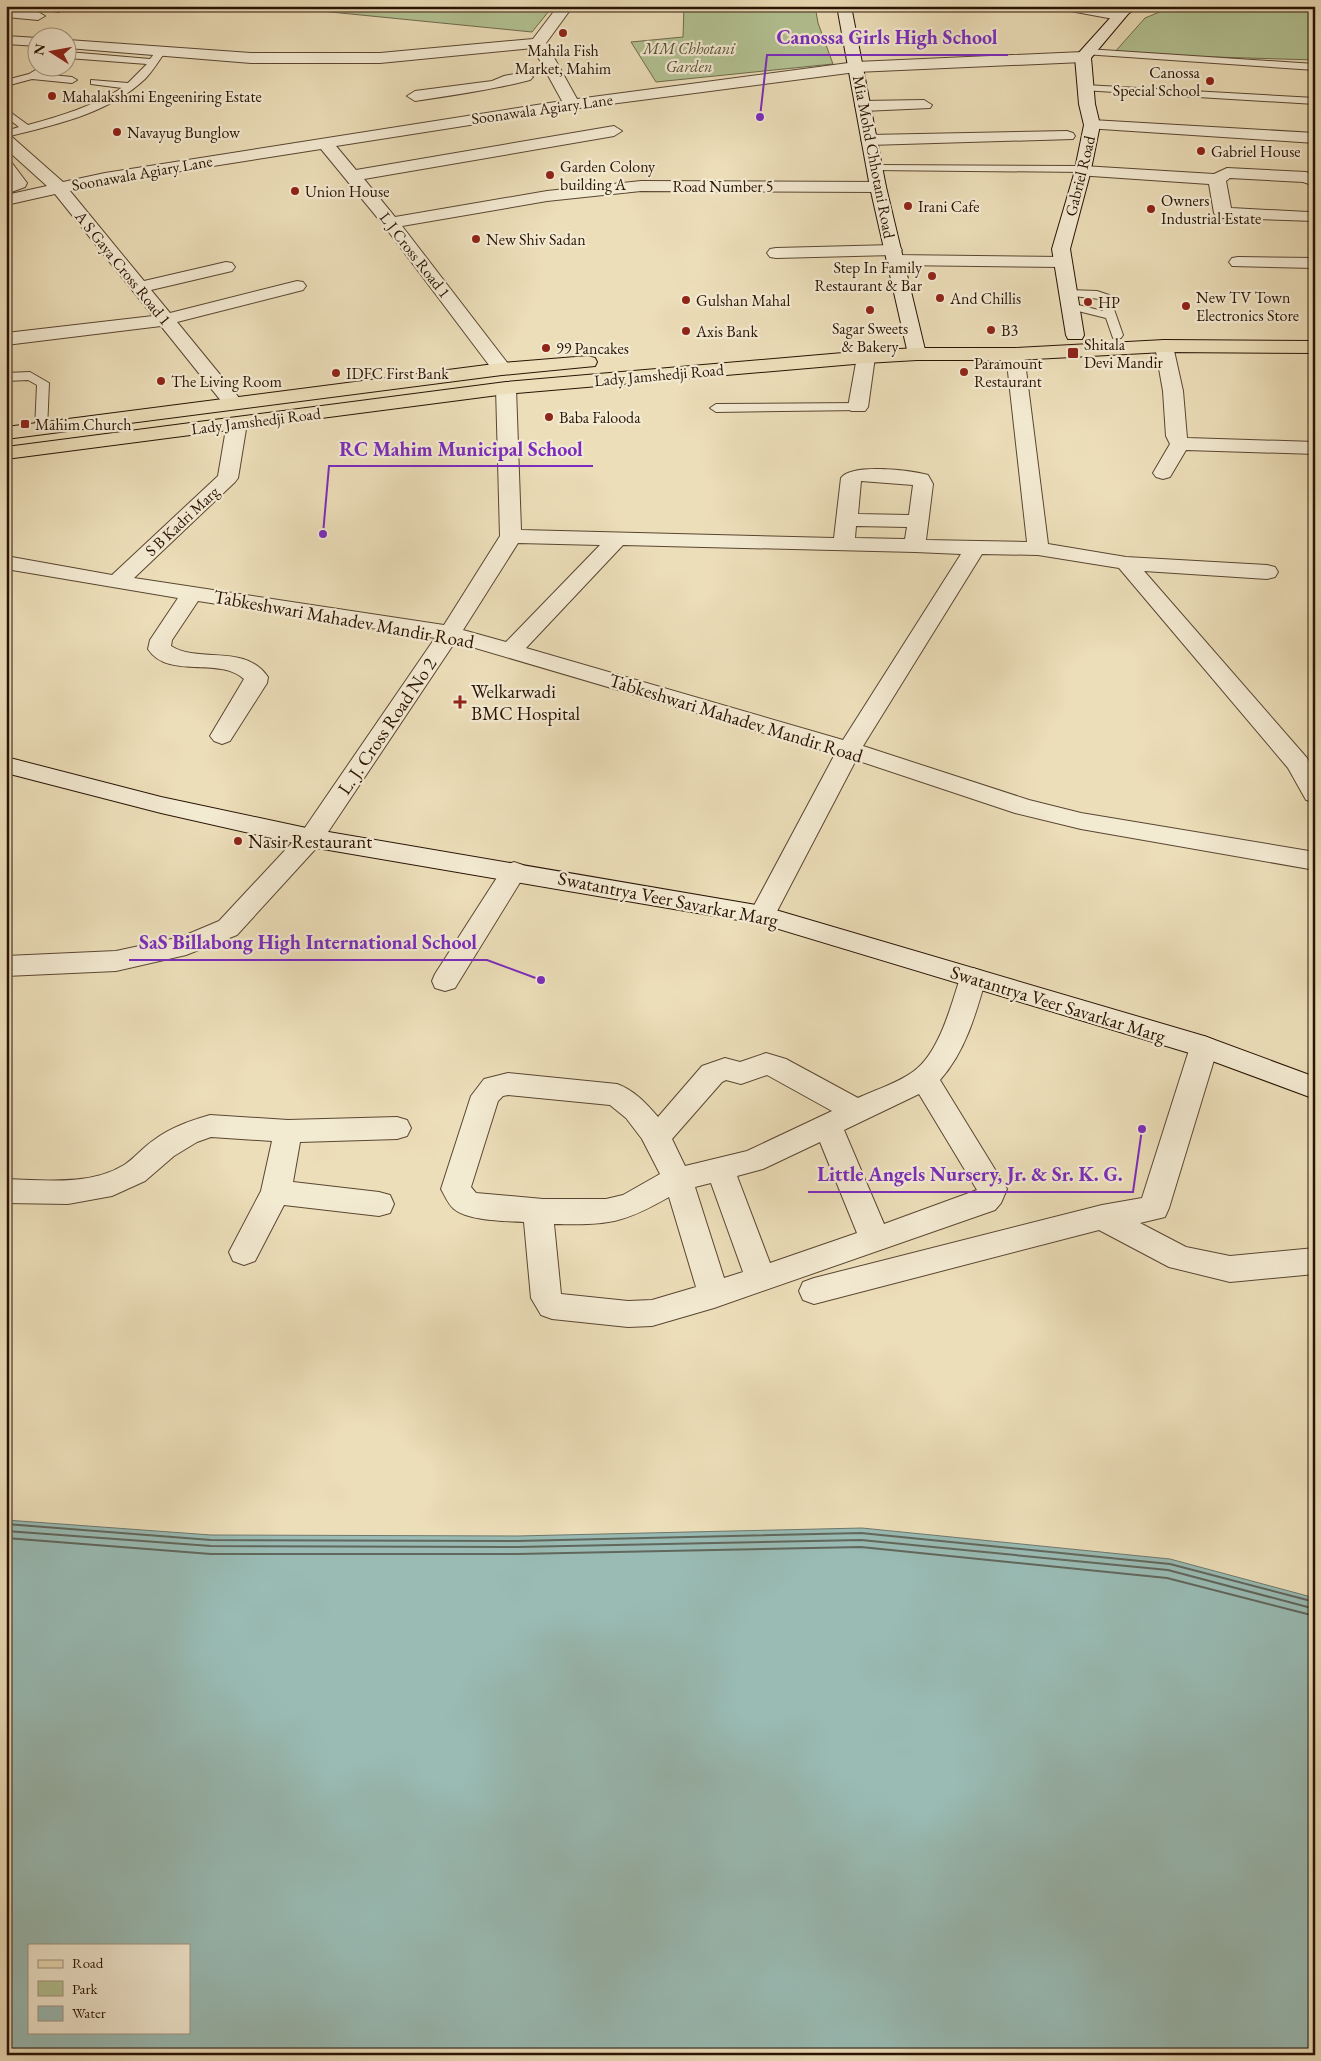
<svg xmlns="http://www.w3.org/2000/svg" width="1321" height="2061" font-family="'EB Garamond',serif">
<rect width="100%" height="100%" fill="#ecdeb9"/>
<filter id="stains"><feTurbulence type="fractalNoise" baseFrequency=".004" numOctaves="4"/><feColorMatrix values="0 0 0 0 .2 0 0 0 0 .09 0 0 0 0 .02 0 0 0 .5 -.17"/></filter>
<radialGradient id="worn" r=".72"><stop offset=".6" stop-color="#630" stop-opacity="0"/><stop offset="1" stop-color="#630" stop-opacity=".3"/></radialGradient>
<path fill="#b3c293" stroke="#6e6a4c" d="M 270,6 L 553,6 L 532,32 Z
M 684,6 L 815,6 L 818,23 L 833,64 L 656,82 L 631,42 L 683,37 Z
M 1174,6 L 1315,6 L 1315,60 L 1113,54 L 1145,18 Z"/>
<path fill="#99bbb4" stroke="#6c786e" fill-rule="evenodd" d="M 6,1520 L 211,1535 L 517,1536 L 862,1528 L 1170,1559 L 1315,1598 L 1315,2055 L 6,2055 ZM 29,1945 L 189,1945 L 189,2032 L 29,2032 Z"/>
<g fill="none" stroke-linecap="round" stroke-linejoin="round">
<path stroke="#61675c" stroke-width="2" d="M 6,1524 L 211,1540 L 517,1541 L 861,1533 L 1170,1564 L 1315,1602
M 6,1531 L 211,1546 L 517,1547 L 861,1540 L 1168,1570 L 1315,1609
M 6,1538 L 211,1554 L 517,1554 L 861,1547 L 1167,1578 L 1315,1616"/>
<g stroke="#5a4631" stroke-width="2">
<path id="lane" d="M 161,48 L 166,51 C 159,60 153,71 145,79 C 108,114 54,125 6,137 L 6,131 L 19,127 L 6,117 L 6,109 L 28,125 C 61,116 93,106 122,88 L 91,84 L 91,80 L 128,83 L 147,64 L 68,58 L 68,52 L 150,59 L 158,49 Z
M 1087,49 L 1315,64 L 1315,70 L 1084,54 L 1084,50 Z
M 39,68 L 50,68 L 42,74 L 72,77 L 77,80 L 72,83 L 32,79 L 6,86 L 6,80 L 29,74 Z
M 1085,85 L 1315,98 L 1315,104 L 1082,90 L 1080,88 Z
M 876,165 L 1083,166 L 1088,169 L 1083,172 L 872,170 L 871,168 Z
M 1068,290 L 1097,291 L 1109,295 L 1123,335 L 1121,338 L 1113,338 L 1106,318 L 1066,308 L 1066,304 L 1070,303 L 1103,311 L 1100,299 L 1064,295 L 1064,291 Z
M 30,372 L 49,383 L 47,429 L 41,433 L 35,429 L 37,385 L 28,380 L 6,381 L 6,373 Z
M 858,403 L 864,407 L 862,410 L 716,412 L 710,408 L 716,404 Z"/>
</g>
<g stroke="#5a4631" stroke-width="2">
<path id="street" d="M 38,6 L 65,6 L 66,8 L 59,12 L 40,9 Z
M 558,6 L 573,6 L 546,43 L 577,99 L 856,62 L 1083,52 L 1091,57 L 1083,62 L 856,72 L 572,109 L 336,146 L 356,170 L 614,126 L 622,131 L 614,136 L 364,179 L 395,217 L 547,191 L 641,181 L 878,182 L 884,183 L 886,187 L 884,191 L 878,192 L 641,191 L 547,201 L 402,226 L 509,365 L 512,369 L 509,373 L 495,373 L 385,227 L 321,149 L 105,183 L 70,191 L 144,281 L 226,262 L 232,263 L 235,267 L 232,271 L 151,290 L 170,313 L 297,281 L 303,282 L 306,286 L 303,290 L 177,322 L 240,399 L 243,403 L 240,407 L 226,407 L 161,326 L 6,345 L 6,333 L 153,316 L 55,194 L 6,205 L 6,195 L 47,186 L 6,149 L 6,135 L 12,137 L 63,182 L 105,173 L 562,101 L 533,48 L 380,63 L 251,63 L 68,48 L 68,40 L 251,53 L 380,53 L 533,39 Z
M 1058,6 L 1090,6 L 1124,13 L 1126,16 L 1119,20 L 1065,10 Z
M 6,9 L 38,12 L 45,16 L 38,20 L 6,17 Z
M 6,36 L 38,38 L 38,46 L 6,44 Z
M 525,72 L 530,74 L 533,77 L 530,80 C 492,90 454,95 415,101 L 407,96 L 415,91 L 492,81 L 504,76 Z
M 924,100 L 932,105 L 930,108 L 863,111 L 855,106 L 863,101 Z
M 1092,120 L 1315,133 L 1315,143 L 1086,128 L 1084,125 Z
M 1067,131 L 1073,133 L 1075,136 L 1073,139 L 869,145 L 861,140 L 869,135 Z
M 6,162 L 12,163 L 27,183 L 25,187 L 6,194 L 6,183 L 9,181 L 6,178 Z
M 1083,166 L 1214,174 L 1227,168 L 1306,172 L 1315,175 L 1315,186 L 1303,182 L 1230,178 L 1226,181 L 1231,208 L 1308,212 L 1315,210 L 1315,221 L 1223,218 L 1217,217 L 1214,213 L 1209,184 L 1077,175 L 1075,171 L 1077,167 Z
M 893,245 L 899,246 L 902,250 L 895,255 L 1063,257 L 1069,258 L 1072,262 L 1069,266 L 1063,267 L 895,265 L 889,264 L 886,260 L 893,255 L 776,258 L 770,257 L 767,253 L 770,249 L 776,248 Z
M 1238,257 L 1315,258 L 1315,268 L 1232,266 L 1229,262 L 1232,258 Z
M 1164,340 L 1171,342 L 1173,346 L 1183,391 L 1187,438 L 1315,442 L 1315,454 L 1186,450 L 1170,477 L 1163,479 L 1156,477 L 1153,473 L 1170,444 L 1166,436 L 1163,391 L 1155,346 L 1157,342 Z
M 1015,348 L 1022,350 L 1024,354 L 1048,544 L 1126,557 L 1267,565 L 1275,567 L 1278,572 L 1275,577 L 1267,579 L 1144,571 L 1307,758 L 1315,772 L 1315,802 L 1306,800 L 1288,768 L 1119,568 L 1038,555 L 982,554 L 863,746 L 1029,800 L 1081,813 L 1315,852 L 1315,870 L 1081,829 L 1015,813 L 856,760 L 775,915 L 771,922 L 762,924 L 753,922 L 749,915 L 835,754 L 455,642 L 320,844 L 237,935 L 186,955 L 116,971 L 6,976 L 6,956 L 116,951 L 181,937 L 219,921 L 302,832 L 435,638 L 198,601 L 172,640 L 171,646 C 200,664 245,643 268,677 L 267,683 L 230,741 L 222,744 L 214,741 L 210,736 L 244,679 C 219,656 168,680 148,649 L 150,640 L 178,598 L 6,569 L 6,556 L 112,575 L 218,476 L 227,423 L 230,419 L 244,419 L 247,423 L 238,478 L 235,482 L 134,578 L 444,625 L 500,536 L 496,388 L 499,384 L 513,384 L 516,388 L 521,530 L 834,538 L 841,478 C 851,463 911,470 928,475 L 933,484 L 926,540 L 1027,542 L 1006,354 L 1008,350 ZM 861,481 L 913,485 L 909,515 L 858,514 ZM 856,526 L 907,527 L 905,539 L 855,538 ZM 518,543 L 600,545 L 506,642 L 463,630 ZM 623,545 L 915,552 L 961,554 L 843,740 L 526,648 Z
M 866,351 L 873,353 L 875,357 L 868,407 L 865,411 L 851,411 L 848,407 L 857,357 L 859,353 Z
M 514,862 L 523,865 L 527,871 L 455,988 L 445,991 L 435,988 L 432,981 L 435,974 L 505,865 Z
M 973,968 L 982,971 L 986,978 C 976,1014 965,1052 940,1080 L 1007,1189 L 1001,1203 L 995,1210 L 714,1308 L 652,1326 L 628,1327 L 552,1319 L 541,1315 L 531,1298 L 524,1222 C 506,1221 468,1221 454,1209 C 448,1204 445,1196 441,1189 L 471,1096 L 484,1079 L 508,1073 L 617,1084 C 634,1090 646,1103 658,1117 L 702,1066 L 725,1058 L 740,1062 L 766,1053 L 786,1059 L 858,1098 C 875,1090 898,1083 914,1071 C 939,1053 951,1006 960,978 L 964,971 ZM 767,1075 L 832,1111 L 747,1151 L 685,1166 L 672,1139 L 722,1082 L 726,1080 L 741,1084 ZM 919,1094 L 977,1190 L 884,1224 L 844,1130 ZM 508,1095 L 610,1105 L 626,1118 L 642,1139 L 660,1174 L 623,1195 L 606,1199 L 543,1199 L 476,1193 L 471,1187 L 498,1101 L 503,1096 ZM 820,1142 L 857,1233 L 770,1263 L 737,1176 L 763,1169 ZM 711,1183 L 743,1272 L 724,1278 L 695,1187 ZM 669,1197 L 696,1287 L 652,1300 L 628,1301 L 561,1294 L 554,1224 C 608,1225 622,1224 669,1197 Z
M 1204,1036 L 1214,1040 L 1218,1047 L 1169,1208 L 1165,1217 L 1140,1223 L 1186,1247 L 1230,1256 L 1315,1248 L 1315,1274 L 1230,1282 L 1169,1267 L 1099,1230 L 814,1304 L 803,1300 L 799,1291 L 803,1282 L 814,1278 L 1102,1205 L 1142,1198 L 1190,1047 L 1194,1040 Z
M 210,1115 L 288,1120 L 397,1117 L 407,1120 L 411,1128 L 407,1136 L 397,1139 L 300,1142 L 293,1182 L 379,1192 L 390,1195 L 394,1204 L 390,1213 L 379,1216 L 284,1205 L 255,1261 L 244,1265 L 233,1261 L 229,1252 L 261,1191 L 272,1141 L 211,1137 L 197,1142 L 174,1156 L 145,1181 L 112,1196 L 68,1204 L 6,1203 L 6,1179 C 44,1180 90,1186 124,1165 C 135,1158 143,1147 154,1140 C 171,1127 190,1121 210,1115 Z"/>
</g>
<g stroke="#291304" stroke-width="2">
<path id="secondary" d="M 837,6 L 851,6 L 886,187 L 926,354 L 924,358 L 910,358 L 908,354 L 870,187 Z
M 1121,6 L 1139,6 L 1128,14 L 1091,58 L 1095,104 L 1100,125 L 1090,174 L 1070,249 L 1084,335 L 1082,339 L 1068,339 L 1066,335 L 1052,249 L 1074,174 L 1084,125 L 1079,104 L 1075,57 Z
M 6,757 L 161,797 L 311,829 L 762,906 L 1204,1036 L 1315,1077 L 1315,1099 L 1196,1055 L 762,924 L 311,847 L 161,813 L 6,773 Z"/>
</g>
<g stroke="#291304" stroke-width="2">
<path id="primary" d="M 1164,340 L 1315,341 L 1315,353 L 1164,352 L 1015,360 L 917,360 L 866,363 L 506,394 L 6,459 L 6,447 L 506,382 L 866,351 L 917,348 L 1015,348 Z
M 588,356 L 595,358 L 597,362 L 595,366 L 502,375 L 6,439 L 6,427 L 502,363 Z"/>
</g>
<use href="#lane" fill="#f3ead2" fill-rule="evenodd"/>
<use href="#street" fill="#f3ead2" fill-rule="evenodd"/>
<use href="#secondary" fill="#f3ead2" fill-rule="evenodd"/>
<use href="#primary" fill="#ecdeb9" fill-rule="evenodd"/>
</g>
<g fill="#8f2418" stroke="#f3ead2" stroke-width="2">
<circle cx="563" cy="33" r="5"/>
<circle cx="1210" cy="81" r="5"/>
<circle cx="52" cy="96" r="5"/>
<circle cx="117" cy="132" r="5"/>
<circle cx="1201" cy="151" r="5"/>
<circle cx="550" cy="175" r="5"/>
<circle cx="295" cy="191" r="5"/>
<circle cx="908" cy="206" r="5"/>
<circle cx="1151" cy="209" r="5"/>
<circle cx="476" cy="239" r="5"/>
<circle cx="932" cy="276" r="5"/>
<circle cx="940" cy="298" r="5"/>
<circle cx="686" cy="300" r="5"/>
<circle cx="1088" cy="302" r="5"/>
<circle cx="1186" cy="306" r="5"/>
<circle cx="870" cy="310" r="5"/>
<circle cx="991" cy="330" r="5"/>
<circle cx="686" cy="331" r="5"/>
<circle cx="546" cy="348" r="5"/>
<rect x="1067" y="347" width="12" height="12" rx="2.5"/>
<circle cx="964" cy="372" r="5"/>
<circle cx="336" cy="373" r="5"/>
<circle cx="161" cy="381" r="5"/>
<circle cx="549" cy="417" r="5"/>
<rect x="20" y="419" width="10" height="10" rx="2.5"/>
<path d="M457.5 694.5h5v5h5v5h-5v5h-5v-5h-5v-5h5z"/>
<circle cx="238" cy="841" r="5"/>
</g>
<g text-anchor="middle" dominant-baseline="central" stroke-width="4.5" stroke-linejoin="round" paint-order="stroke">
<g font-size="16" font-style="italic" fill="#595036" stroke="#f3ead2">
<text x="689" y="48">MM Chhotani<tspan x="689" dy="18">Garden</tspan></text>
</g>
<g font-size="16" fill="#291304" stroke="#f3ead2" text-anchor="start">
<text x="563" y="50" text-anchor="middle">Mahila Fish<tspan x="563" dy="18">Market, Mahim</tspan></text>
<text x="1200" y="72" text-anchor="end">Canossa<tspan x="1200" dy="18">Special School</tspan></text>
<text x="62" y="96">Mahalakshmi Engeeniring Estate</text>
<text x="127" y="132">Navayug Bunglow</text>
<text x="1211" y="151">Gabriel House</text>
<text x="560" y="166">Garden Colony<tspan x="560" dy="18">building A</tspan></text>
<text x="305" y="191">Union House</text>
<text x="1161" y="200">Owners<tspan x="1161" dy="18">Industrial Estate</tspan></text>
<text x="918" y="206">Irani Cafe</text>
<text x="486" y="239">New Shiv Sadan</text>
<text x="922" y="267" text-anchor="end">Step In Family<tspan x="922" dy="18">Restaurant &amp; Bar</tspan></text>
<text x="1196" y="297">New TV Town<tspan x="1196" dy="18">Electronics Store</tspan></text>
<text x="950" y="298">And Chillis</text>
<text x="696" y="300">Gulshan Mahal</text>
<text x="1098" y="302">HP</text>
<text x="870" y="328" text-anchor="middle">Sagar Sweets<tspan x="870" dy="18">&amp; Bakery</tspan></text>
<text x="1001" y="330">B3</text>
<text x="696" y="331">Axis Bank</text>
<text x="1084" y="344">Shitala<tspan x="1084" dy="18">Devi Mandir</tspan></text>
<text x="556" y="348">99 Pancakes</text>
<text x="974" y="363">Paramount<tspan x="974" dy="18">Restaurant</tspan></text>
<text x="346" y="373">IDFC First Bank</text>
<text x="171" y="381">The Living Room</text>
<text x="559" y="417">Baba Falooda</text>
<text x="35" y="424">Mahim Church</text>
</g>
<g font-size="16" fill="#291304" stroke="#f3ead2">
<text transform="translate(542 109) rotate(-8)">Soonawala Agiary Lane</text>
<text transform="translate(874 157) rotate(79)">Mia Mohd Chhotani Road</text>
<text transform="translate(142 173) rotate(-10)">Soonawala Agiary Lane</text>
<text transform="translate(1080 176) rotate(-76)">Gabriel Road</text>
<text x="723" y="186">Road Number 5</text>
<text transform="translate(415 255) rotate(52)">L J Cross Road 1</text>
<text transform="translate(123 268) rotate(51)">A S Gaya Cross Road 1</text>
<text transform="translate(659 375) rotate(-5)">Lady Jamshedji Road</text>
<text transform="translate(256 421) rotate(-7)">Lady Jamshedji Road</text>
<text transform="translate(182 521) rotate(-43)">S B Kadri Marg</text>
</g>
<g font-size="19" fill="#291304" stroke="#f3ead2">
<text transform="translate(344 619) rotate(10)">Tabkeshwari Mahadev Mandir Road</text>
<text transform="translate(736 718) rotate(17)">Tabkeshwari Mahadev Mandir Road</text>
<text transform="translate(387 726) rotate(-56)">L. J. Cross Road No 2</text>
<text transform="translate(668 899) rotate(11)">Swatantrya Veer Savarkar Marg</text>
<text transform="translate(1058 1004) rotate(17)">Swatantrya Veer Savarkar Marg</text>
</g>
<g font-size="19" fill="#291304" stroke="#f3ead2" text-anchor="start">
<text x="471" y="691">Welkarwadi<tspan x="471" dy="22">BMC Hospital</tspan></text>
<text x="248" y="841">Nasir Restaurant</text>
</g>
</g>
<path fill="none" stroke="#7b2cbf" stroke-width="2" d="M760 117L767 55H1008M323 534L329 466H593M541 980L487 960H129M1142 1129L1133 1192H808"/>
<g fill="#7b2cbf" stroke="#f3ead2" stroke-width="2">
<circle cx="760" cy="117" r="5"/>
<circle cx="323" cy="534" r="5"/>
<circle cx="541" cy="980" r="5"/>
<circle cx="1142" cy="1129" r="5"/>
</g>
<g font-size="20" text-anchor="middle" font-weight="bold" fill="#7b2cbf" stroke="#f3ead2" stroke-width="4.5" stroke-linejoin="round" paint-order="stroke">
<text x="887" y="44">Canossa Girls High School</text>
<text x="461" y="456">RC Mahim Municipal School</text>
<text x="308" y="949">SaS Billabong High International School</text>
<text x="970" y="1181">Little Angels Nursery, Jr. &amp; Sr. K. G.</text>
</g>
<rect width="1321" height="2061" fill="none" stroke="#ecdeb9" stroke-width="25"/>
<rect x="8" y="8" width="1306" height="2046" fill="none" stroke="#291304" stroke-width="2.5"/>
<rect x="12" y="12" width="1296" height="2036" fill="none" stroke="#291304"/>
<rect x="28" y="1944" width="162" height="90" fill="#f3ead2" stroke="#a29480"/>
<rect x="38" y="1960" width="25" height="8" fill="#ecdeb9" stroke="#a29480"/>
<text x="72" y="1968" font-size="15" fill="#291304">Road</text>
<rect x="38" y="1981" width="25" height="15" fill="#b3c293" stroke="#a29480"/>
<text x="72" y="1994" font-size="15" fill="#291304">Park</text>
<rect x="38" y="2006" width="25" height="15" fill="#99bbb4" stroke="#a29480"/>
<text x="72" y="2018" font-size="15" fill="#291304">Water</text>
<g transform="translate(52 52) rotate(281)"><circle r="24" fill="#f3ead2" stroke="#a29480"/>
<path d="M0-4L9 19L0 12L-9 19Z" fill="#8f2418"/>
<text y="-8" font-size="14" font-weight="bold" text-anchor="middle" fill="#291304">N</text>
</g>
<rect width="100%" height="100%" filter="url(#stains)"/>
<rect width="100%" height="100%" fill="url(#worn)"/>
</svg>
